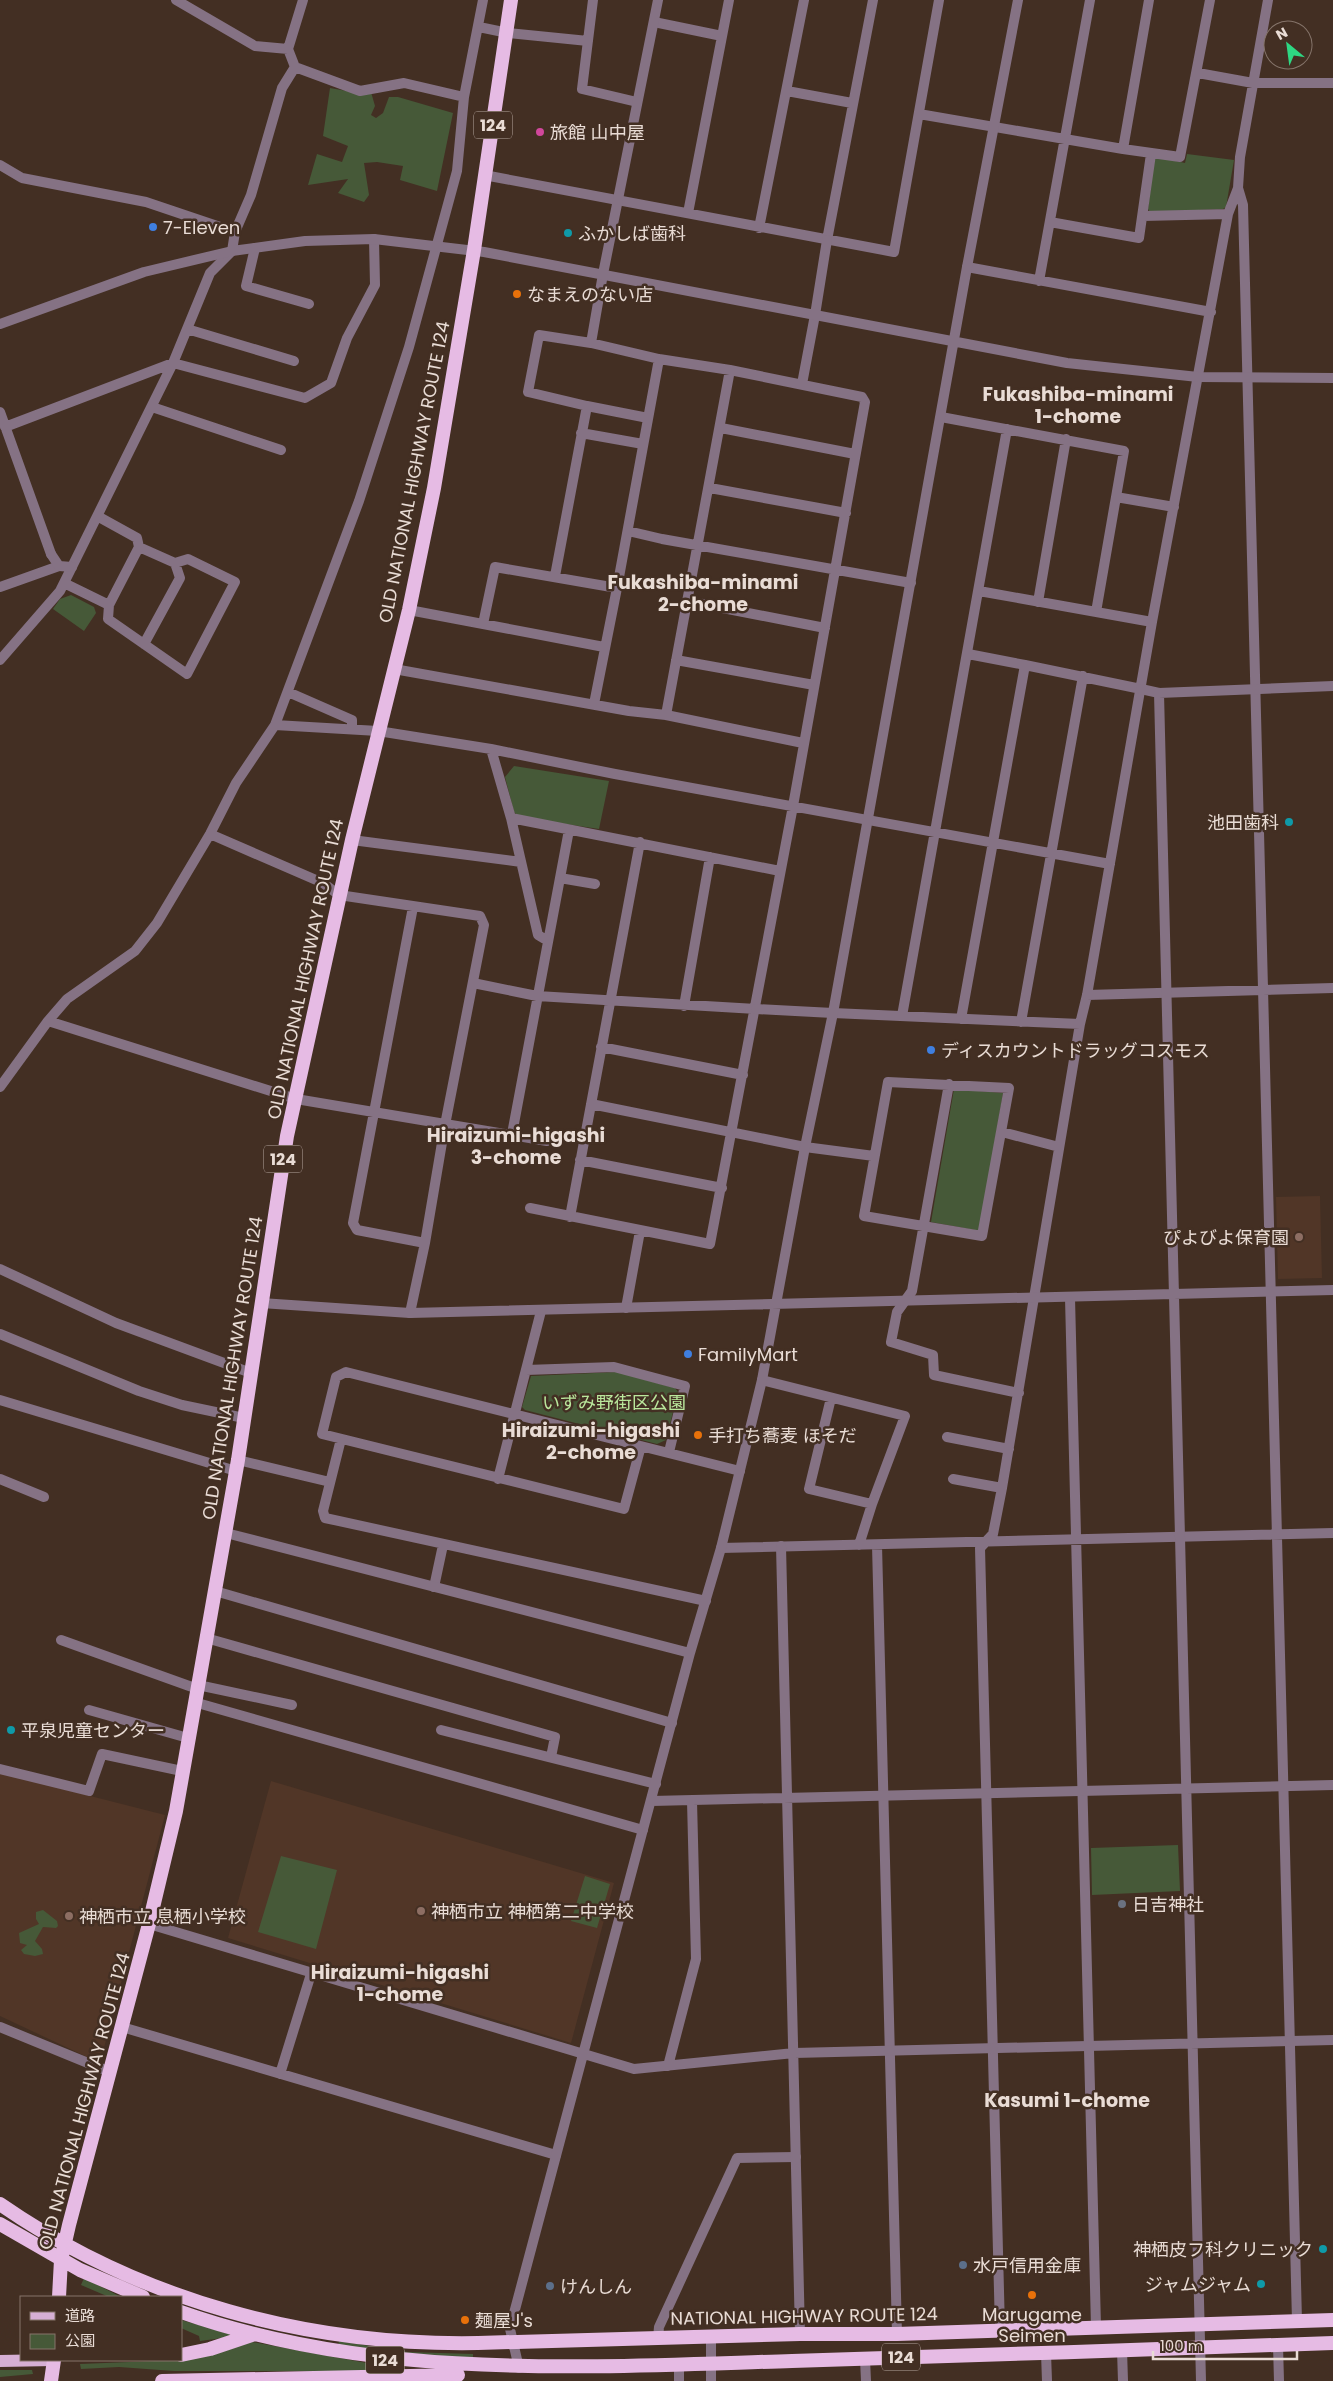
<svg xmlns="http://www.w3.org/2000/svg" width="1333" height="2381" font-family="Poppins,'Noto Sans JP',sans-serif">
<rect width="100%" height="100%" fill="#432f23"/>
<path fill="#513627" d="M 1320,1196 L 1322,1278 L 1278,1279 L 1276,1197 Z
M 0,1773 L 165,1815 L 100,2063 L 0,2016 Z
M 271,1781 L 614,1883 L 571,2043 L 228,1938 Z"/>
<path fill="#465938" d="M 330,88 L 358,93 L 371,92 L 375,106 L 371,115 L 376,118 L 383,113 L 389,97 L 398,97 L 453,113 L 437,191 L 400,180 L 403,166 L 377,162 L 364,163 L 369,195 L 364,202 L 338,193 L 348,179 L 308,185 L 317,154 L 342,162 L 348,146 L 323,136 Z
M 1187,154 L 1234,160 L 1226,207 L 1223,209 L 1150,212 L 1148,209 L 1154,160 L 1158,157 L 1185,163 Z
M 71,595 L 94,607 L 96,613 L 84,631 L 53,609 L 60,599 Z
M 514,766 L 609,781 L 599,829 L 519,817 L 514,812 L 505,777 Z
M 954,1089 L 1003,1093 L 980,1231 L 931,1222 Z
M 617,1372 L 675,1388 L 678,1392 L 666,1440 L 657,1444 L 525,1410 L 522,1407 L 531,1376 Z
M 1178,1845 L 1180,1891 L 1092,1895 L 1091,1848 Z
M 281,1856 L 337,1870 L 316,1949 L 258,1932 Z
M 585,1876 L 610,1884 L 597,1928 L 571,1921 Z
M 43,1910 L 57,1921 L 58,1926 L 56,1928 L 43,1927 L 35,1941 L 42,1949 L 43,1954 L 35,1956 L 24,1954 L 21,1950 L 27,1945 L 20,1943 L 19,1933 L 39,1924 L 36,1919 L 36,1912 Z
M 84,2278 L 121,2297 L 109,2297 L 81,2285 Z
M 181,2320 L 230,2334 L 230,2337 L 200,2341 L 199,2336 L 181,2328 Z
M 339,2341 L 408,2352 L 473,2354 L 473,2359 L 338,2346 Z
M 252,2342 L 383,2366 L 383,2371 L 174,2371 L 119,2367 L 81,2369 L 80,2364 L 179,2360 Z
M 0,2370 L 32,2370 L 33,2374 L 0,2377 Z"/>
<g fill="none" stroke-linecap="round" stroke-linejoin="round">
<path stroke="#857284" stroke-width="10" d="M 176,0 L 255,46 L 288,49
M 593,0 L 582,89 L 637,102
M 1268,0 L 1240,157 L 1238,188 L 1243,205 L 1297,2321
M 654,22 L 722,36
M 479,27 L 508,33 L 588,41
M 295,67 L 360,91 L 404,83 L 464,97
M 1198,73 L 1253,83 L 1333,83
M 787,91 L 852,103
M 919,114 L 1123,149 L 1180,157 L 1210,0
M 1123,149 L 1149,0
M 484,175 L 894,252 L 939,0
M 688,213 L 729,0
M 1143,216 L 1228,214
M 1050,222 L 1139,238 L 1151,154
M 759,228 L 804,0
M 827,240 L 873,0
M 255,248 L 246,286 L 309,304
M 967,267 L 1211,312
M 1039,281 L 1090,0
M 187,329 L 294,361
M 591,343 L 603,274
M 802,384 L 815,315
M 152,407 L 281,450
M 0,412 L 51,554
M 941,417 L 1124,451 L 1096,612
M 5,427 L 173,363 L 305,398 L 331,383 L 347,338 L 375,285 L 374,239
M 721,428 L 855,454
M 581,433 L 643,444
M 710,488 L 846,513
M 1116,497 L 1174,507
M 99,517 L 137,538 L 139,547
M 628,531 L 662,539 L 911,583
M 555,576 L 587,406 L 648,418
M 64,583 L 109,605 L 139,547 L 175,563 L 188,559 L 235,582 L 187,674 L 108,619 L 109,605
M 0,587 L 59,566
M 979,591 L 1152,622
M 687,601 L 825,628
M 1038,602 L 1066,439
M 409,610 L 604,647
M 483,624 L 495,567 L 617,588
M 144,644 L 180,578 L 175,563
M 968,654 L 1025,665
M 0,660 L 60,591 L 173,363 L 210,273 L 232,251 L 235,232 L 251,195 L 282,88 L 295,67 L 288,49 L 303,0
M 676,660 L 814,685
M 394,669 L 629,711 L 666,715 L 803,743
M 288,692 L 352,720 L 352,729
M 594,704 L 617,588 L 659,359
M 666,715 L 730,370
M 275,725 L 378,731 L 491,749 L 615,774 L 1110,864
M 491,749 L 511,818 L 538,935 L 548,941
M 511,818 L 780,871
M 210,834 L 323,883 L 339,895 L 480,916 L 484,925 L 445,1125 L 425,1243 L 410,1313
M 352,840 L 521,862
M 560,878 L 595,884
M 413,907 L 353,1223 L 357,1230 L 425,1243
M 473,983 L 537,996 L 756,1009
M 1087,995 L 1333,988
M 684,1006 L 710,857
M 833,1013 L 1080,1024
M 902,1016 L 1007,429
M 961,1019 L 1025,665 L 1141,689
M 48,1021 L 296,1099 L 547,1141
M 1021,1022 L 1083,676
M 601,1047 L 743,1075
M 888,1082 L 1009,1088 L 982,1236 L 864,1216 Z
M 949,1084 L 912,1291 L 897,1312 L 891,1342 L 933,1355 L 934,1375 L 1019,1393
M 0,1087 L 48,1021 L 67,999 L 135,951 L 157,923 L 210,834 L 236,783 L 275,725 L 359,501 L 409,347 L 457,171 L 464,97 L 483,0
M 591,1104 L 805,1147 L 874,1156
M 1002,1132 L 1059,1147
M 512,1134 L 569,830
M 580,1160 L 722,1188
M 530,1208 L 710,1244 L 793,806 L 865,402 L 862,397 L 730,370 L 659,359 L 591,343 L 539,335 L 528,392 L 587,406
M 570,1217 L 640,842
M 1070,1298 L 1096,2327
M 626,1308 L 640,1231
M 0,1334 L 139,1391 L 182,1405 L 244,1418
M 526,1370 L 614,1367 L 685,1386 L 669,1452
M 762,1380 L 905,1416 L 872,1504 L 859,1545
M 831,1398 L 809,1489 L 872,1504
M 0,1400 L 236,1471
M 947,1437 L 1009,1449
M 341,1439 L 323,1511 L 325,1518 L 706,1601
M 641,1446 L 624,1509 L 322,1434 L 336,1377 L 346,1372 L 740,1471
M 238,1460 L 330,1482
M 0,1479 L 44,1497
M 498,1479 L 541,1311
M 953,1479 L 1002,1488
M 877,1545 L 897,2334
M 721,1548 L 1333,1533
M 434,1587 L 443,1545
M 215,1591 L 672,1723
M 206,1638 L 555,1737 L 551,1757
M 61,1640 L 192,1687 L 198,1685 L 292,1705
M 194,1702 L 643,1830
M 89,1710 L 188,1738
M 441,1730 L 656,1784
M 0,1769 L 89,1791 L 102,1754 L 182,1771
M 0,2027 L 110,2072
M 122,2027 L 556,2155
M 280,2074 L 311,1974
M 1000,2330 L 980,1548 L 993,1534 L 1002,1488 L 1080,1024 L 1087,995 L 1152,622 L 1228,214 L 1238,188
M 658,2338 L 659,2327 L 737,2158 L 796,2157
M 1278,2345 L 1279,2381
M 1122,2350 L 1123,2381
M 1046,2353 L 1047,2381
M 865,2359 L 866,2381"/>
<path stroke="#857284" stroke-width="10" d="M 0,165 L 22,178 L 146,202 L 235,232
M 603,274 L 658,0
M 815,315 L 827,240
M 0,324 L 144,272 L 232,251 L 305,241 L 374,239 L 484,252 L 1067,363 L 1198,377 L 1333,378
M 51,554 L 59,566 L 72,567
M 1141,689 L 1159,693 L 1333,686
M 1159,693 L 1201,2381
M 756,1009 L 833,1013
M 0,1269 L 116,1323 L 251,1373
M 261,1303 L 410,1313 L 1333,1290
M 226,1533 L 690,1653
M 781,1546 L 800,2334
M 652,1801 L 1333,1785
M 149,1924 L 634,2069 L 794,2053 L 1333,2040
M 668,2066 L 696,1959 L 692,1801
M 711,2336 L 711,2381
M 519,2368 L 510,2329 L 513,2317 L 690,1653 L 721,1548 L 762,1380 L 805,1147 L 833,1013 L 967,267 L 1018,0
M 679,2381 L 679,2364"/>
<path stroke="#d6afd4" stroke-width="12" d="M 0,2361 L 54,2360"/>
<path stroke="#e6bbe4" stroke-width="14" d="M 0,2204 C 140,2301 309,2346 478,2343 L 800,2334 L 897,2334 L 1333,2320
M 0,2224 L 80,2270 L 143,2297
M 59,2297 L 61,2260 L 69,2225 L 149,1924 L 176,1811 L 238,1460 L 287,1136 L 352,840 L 409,610 L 434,488 L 474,250 L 511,0
M 181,2312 C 376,2381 587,2367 792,2361 C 972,2355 1153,2350 1333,2343
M 181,2355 L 210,2349 L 255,2334
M 51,2381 L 54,2360
M 162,2381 L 458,2375"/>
</g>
<circle fill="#d1479c" stroke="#432f23" stroke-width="2" cx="540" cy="132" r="5"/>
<g fill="#3f7fe0" stroke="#432f23" stroke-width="2">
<circle cx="153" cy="227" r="5"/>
<circle cx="931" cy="1050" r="5"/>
<circle cx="688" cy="1354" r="5"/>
</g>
<g fill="#0f9aa8" stroke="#432f23" stroke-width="2">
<circle cx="568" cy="233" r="5"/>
<circle cx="1289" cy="822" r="5"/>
<circle cx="11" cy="1730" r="5"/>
<circle cx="1323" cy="2249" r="5"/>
<circle cx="1261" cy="2284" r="5"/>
</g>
<g fill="#e8710a" stroke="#432f23" stroke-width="2">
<circle cx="517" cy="294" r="5"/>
<circle cx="698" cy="1435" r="5"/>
<circle cx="1032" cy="2295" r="5"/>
<circle cx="465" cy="2320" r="5"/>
</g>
<g fill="#8d6e63" stroke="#432f23" stroke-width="2">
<circle cx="1299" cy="1237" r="5"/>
<circle cx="421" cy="1911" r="5"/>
<circle cx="69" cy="1916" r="5"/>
</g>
<circle fill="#6b7280" stroke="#432f23" stroke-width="2" cx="1122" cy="1904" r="5"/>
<g fill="#5c6f8a" stroke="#432f23" stroke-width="2">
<circle cx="963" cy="2265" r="5"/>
<circle cx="550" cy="2286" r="5"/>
</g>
<g text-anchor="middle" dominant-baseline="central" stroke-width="5" stroke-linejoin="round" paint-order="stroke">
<g fill="#432f23" stroke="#b7a8a0" stroke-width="1">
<rect x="474" y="111.5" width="38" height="27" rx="4"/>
<rect x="264" y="1145.5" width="38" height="27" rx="4"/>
<rect x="882" y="2343.5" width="38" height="27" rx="4"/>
<rect x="366" y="2346.5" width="38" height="27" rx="4"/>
</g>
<g font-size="16" font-weight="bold" fill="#e9dcd5">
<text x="493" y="125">124</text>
<text x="283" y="1159">124</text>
<text x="901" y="2357">124</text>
<text x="385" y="2360">124</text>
</g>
<g font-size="18" fill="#e9dcd5" stroke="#432f23" text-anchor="start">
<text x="550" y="132">旅館 山中屋</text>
<text x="163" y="227">7-Eleven</text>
<text x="578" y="233">ふかしば歯科</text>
<text x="527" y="294">なまえのない店</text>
<text x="1279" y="822" text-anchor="end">池田歯科</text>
<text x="941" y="1050">ディスカウントドラッグコスモス</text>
<text x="1289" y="1237" text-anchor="end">ぴよびよ保育園</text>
<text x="698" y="1354">FamilyMart</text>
<text x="708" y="1435">手打ち蕎麦 ほそだ</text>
<text x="21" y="1730">平泉児童センター</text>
<text x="1132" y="1904">日吉神社</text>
<text x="431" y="1911">神栖市立 神栖第二中学校</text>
<text x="79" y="1916">神栖市立 息栖小学校</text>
<text x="1313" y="2249" text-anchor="end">神栖皮フ科クリニック</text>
<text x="973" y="2265">水戸信用金庫</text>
<text x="1251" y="2284" text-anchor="end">ジャムジャム</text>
<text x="560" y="2286">けんしん</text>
<text x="1032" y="2314" text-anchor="middle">Marugame<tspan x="1032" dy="21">Seimen</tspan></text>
<text x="475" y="2320">麺屋J's</text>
</g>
<g font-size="18" fill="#e9dcd5" stroke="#432f23">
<text transform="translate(414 472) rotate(-79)">OLD NATIONAL HIGHWAY ROUTE 124</text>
<text transform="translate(305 969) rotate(-78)">OLD NATIONAL HIGHWAY ROUTE 124</text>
<text transform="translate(232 1368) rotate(-81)">OLD NATIONAL HIGHWAY ROUTE 124</text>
<text transform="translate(84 2101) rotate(-75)">OLD NATIONAL HIGHWAY ROUTE 124</text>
<text transform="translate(804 2316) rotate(-1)">NATIONAL HIGHWAY ROUTE 124</text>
</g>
<g font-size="18" fill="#bae79c" stroke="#432f23">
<text x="614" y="1402">いずみ野街区公園</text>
</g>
<g font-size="19" font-weight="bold" fill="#e9dcd5" stroke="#432f23">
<text x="1078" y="394">Fukashiba-minami<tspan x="1078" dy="22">1-chome</tspan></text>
<text x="703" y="582">Fukashiba-minami<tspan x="703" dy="22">2-chome</tspan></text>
<text x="516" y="1135">Hiraizumi-higashi<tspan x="516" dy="22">3-chome</tspan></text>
<text x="591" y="1430">Hiraizumi-higashi<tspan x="591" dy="22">2-chome</tspan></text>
<text x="400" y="1972">Hiraizumi-higashi<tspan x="400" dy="22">1-chome</tspan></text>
<text x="1067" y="2100">Kasumi 1-chome</text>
</g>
</g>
<rect x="20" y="2296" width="162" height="65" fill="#432f23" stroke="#85746a"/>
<rect x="30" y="2312" width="25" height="8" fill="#d6afd4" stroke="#85746a"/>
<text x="65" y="2321" font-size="15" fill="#e9dcd5">道路</text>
<rect x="30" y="2334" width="25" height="15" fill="#465938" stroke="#85746a"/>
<text x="65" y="2346" font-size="15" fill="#e9dcd5">公園</text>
<g transform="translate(1288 45) rotate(331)"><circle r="24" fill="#432f23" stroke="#85746a"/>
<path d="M0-4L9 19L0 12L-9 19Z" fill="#2ed883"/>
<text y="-8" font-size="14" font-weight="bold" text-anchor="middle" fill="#e9dcd5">N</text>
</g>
<path d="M1153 2351v8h144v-8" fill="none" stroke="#e9dcd5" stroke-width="2.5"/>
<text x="1160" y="2351" font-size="15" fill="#e9dcd5" stroke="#432f23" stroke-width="4" paint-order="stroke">100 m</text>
</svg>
